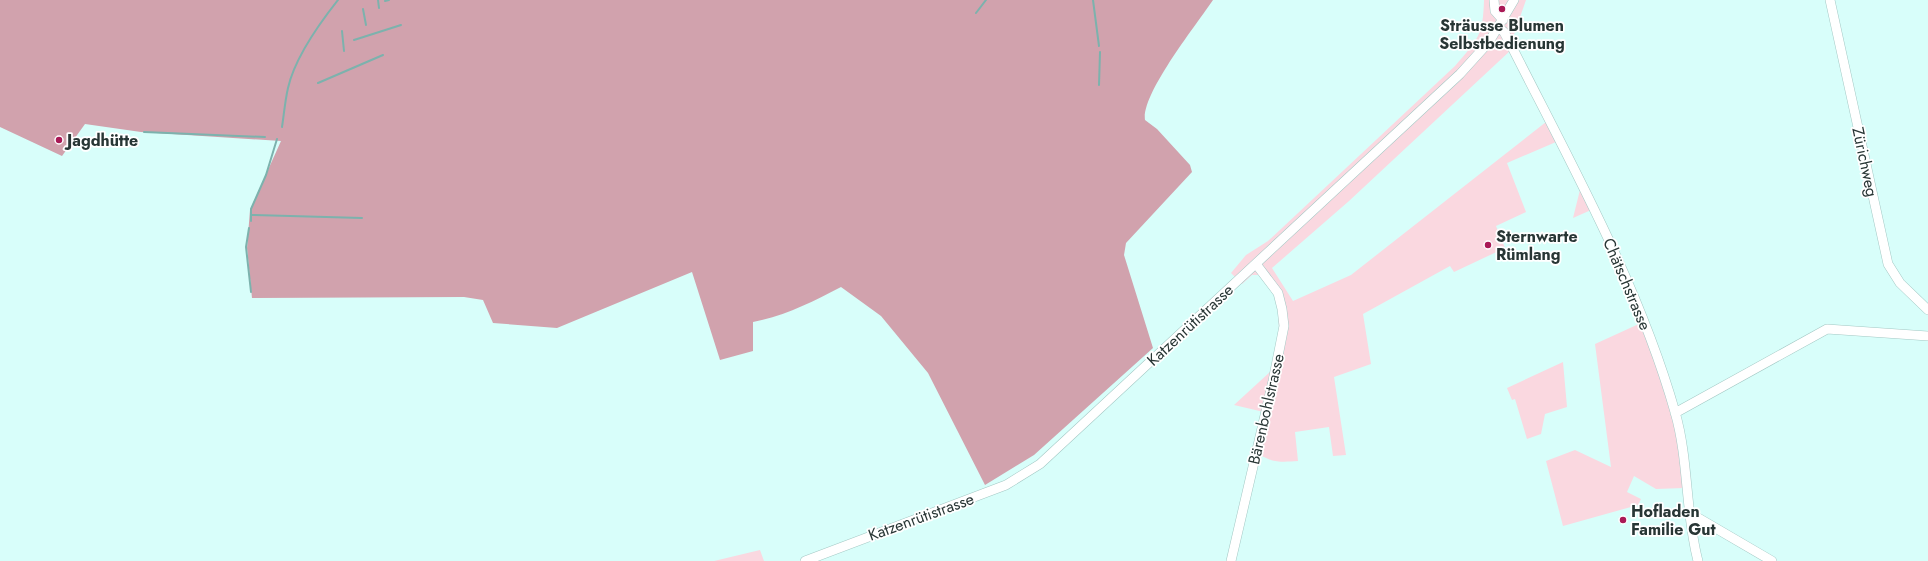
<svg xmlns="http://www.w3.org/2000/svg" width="1928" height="561" font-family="Jost,sans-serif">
<rect width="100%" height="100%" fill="#d8fefa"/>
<path fill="#fad8e0" d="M 1484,0 L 1526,0 L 1512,40 L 1511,50 L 1349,201 L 1272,268 L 1293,301 L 1351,275 L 1546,122 L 1556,142 L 1507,163 L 1526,212 L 1496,226 L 1505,248 L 1454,272 L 1450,266 L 1363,314 L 1371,364 L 1334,377 L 1346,455 L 1333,456 L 1329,427 L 1295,432 L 1298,461 C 1282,462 1272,463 1259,454 L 1268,413 L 1234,405 L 1271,371 L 1279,330 L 1278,310 L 1274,294 L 1260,275 L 1252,275 L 1242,284 L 1231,273 L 1246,255 L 1268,241 L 1455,66 C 1478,39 1483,36 1484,0 Z
M 1580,190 L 1591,210 L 1573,218 Z
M 1641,323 L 1674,414 L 1684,488 L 1656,489 L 1634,476 L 1627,492 L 1641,499 L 1638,505 L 1563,526 L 1546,461 L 1575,450 L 1611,467 L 1595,344 Z
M 1563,362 L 1567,407 L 1545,414 L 1541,434 L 1527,439 L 1515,399 L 1512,400 L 1507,388 Z
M 760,550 L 764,561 L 714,561 Z"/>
<path fill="#d1a2ad" d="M 0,0 L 1213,0 C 1197,24 1141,94 1145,120 L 1157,129 L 1190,165 L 1192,172 L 1126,243 L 1124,255 L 1153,348 L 1034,455 L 985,485 L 928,373 L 881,316 L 841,287 C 812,302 785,316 753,322 L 753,351 L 720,360 L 692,272 L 557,328 L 493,323 L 483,300 L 464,297 L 252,298 L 247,248 L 250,210 L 281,141 L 141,132 L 85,124 L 62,156 L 0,127 Z"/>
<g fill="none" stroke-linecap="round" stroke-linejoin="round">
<path stroke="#7cb2ad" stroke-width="2" d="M 378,0 L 379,8
M 1093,0 L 1099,46
M 385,1 L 389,0
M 363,9 L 366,25
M 976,13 L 986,0
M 342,31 L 344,51
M 354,40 L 401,25
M 318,83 L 383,55
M 1099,85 L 1100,52
M 282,127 C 284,114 285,101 288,88 C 295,57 319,24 338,0
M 144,132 L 265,137
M 252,215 L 362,218
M 251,221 L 251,209 L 266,175 L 277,139
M 249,228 L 246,247 L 251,292"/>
<g stroke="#a3c8c4" stroke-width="10">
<path id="minor" d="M 1494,0 L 1495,11 L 1503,20
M 1830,0 L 1888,264 L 1900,283 L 1928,310
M 1499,28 L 1504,32 L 1511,45 C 1570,162 1639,285 1675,412 C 1689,460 1685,512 1698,561
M 1675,413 L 1827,329 L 1928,336
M 1688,512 L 1772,561
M 805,561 L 1006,485 L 1040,464 L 1460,74 L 1489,42 L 1514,0
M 1231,561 L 1273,381 L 1284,326 L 1282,309 L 1278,293 L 1256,264"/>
</g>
<use href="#minor" stroke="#fff" stroke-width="9"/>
</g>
<g fill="#a91956" stroke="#fff" stroke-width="1.5">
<circle cx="1502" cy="9" r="4"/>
<circle cx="59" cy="140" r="4"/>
<circle cx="1488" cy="245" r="4"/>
<circle cx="1623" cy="520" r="4"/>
</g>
<g text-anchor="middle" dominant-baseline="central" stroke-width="3.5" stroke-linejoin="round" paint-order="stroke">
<g font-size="16" font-weight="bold" fill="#283635" stroke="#fff" text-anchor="start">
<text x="1502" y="25" text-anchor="middle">Sträusse Blumen<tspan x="1502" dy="18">Selbstbedienung</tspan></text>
<text x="67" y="140">Jagdhütte</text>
<text x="1496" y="236">Sternwarte<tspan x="1496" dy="18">Rümlang</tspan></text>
<text x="1631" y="511">Hofladen<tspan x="1631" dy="18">Familie Gut</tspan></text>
</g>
<g font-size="16" fill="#283635" stroke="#fff">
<text transform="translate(1865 162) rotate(78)">Zürichweg</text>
<text transform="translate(1627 284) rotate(67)">Chätschstrasse</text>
<text transform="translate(1190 325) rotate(-43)">Katzenrütistrasse</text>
<text transform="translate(1266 409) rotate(-77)">Bärenbohlstrasse</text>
<text transform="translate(921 517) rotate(-20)">Katzenrütistrasse</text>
</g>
</g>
</svg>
